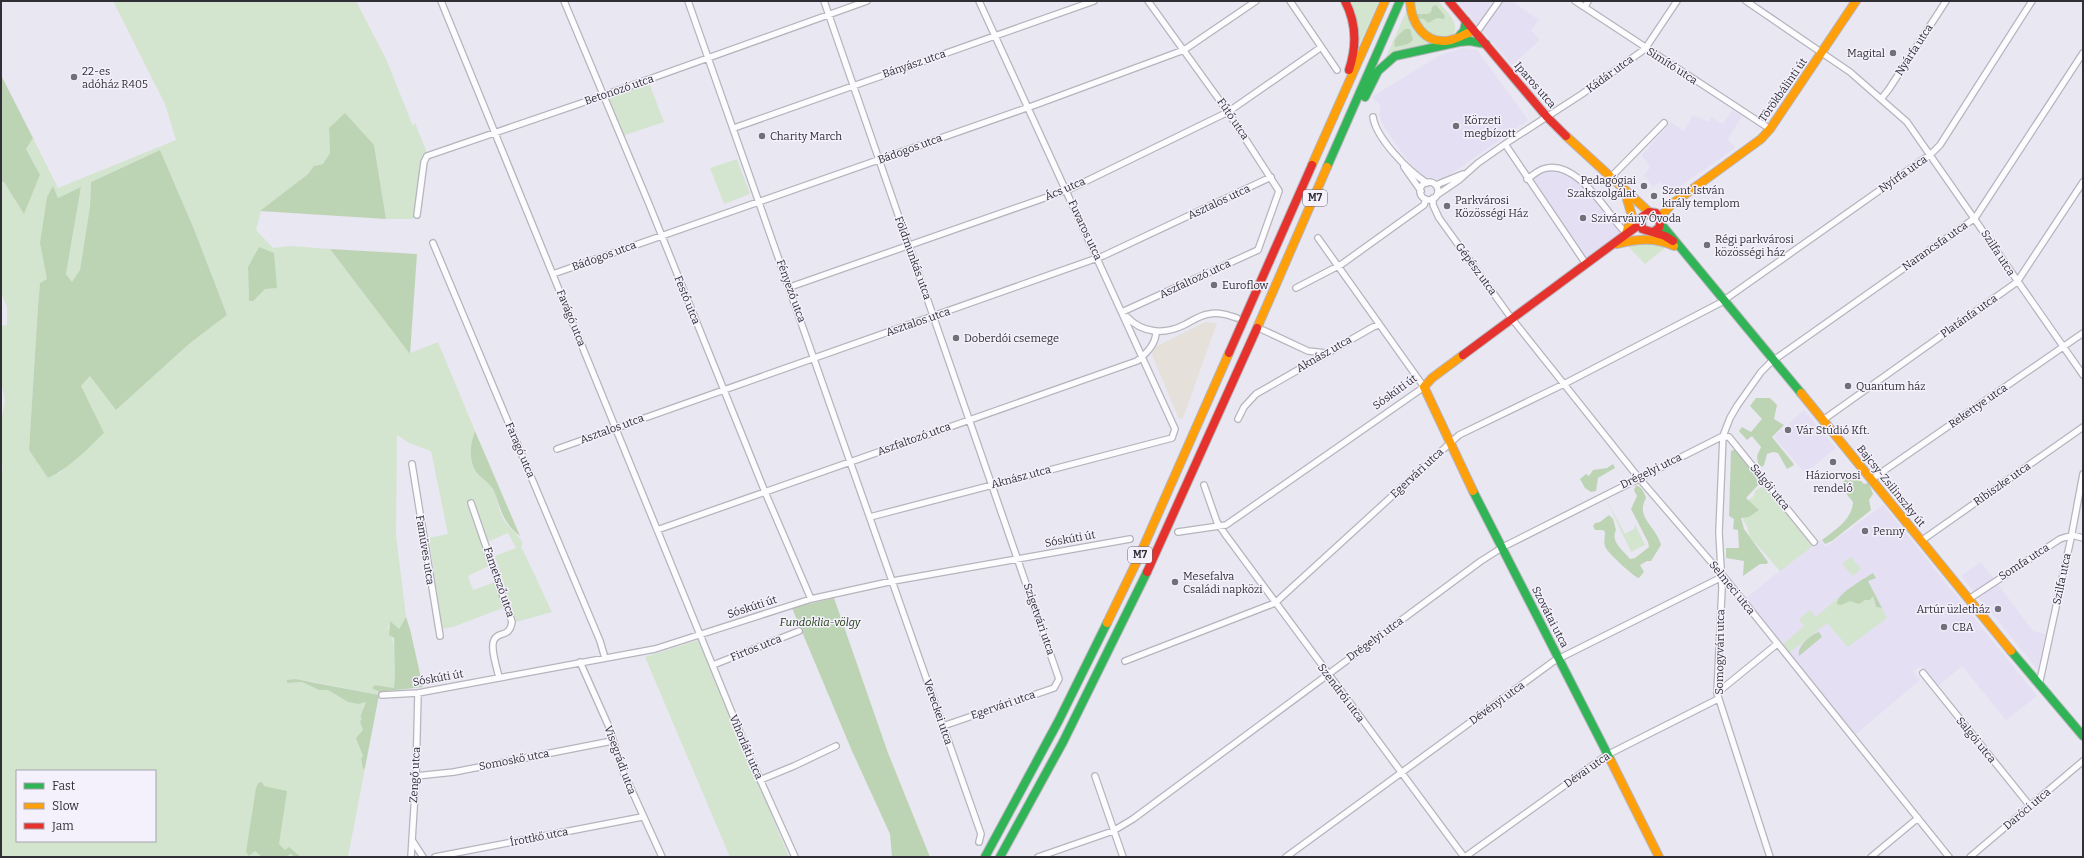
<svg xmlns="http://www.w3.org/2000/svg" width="2084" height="858" font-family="Bitter,serif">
<rect width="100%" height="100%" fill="#e9e7f2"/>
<path fill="#e4dff3" d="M 1457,1 L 1512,1 L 1539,20 L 1531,30 L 1540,40 L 1512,65 Z
M 1463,48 L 1477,50 L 1528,120 L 1444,179 L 1440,180 L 1420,175 L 1404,156 L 1382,123 L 1379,114 L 1381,105 L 1372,97 L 1440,55 Z
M 1732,110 L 1742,116 L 1728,139 L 1735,148 L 1669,194 L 1660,182 L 1653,187 L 1650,184 L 1651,183 L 1643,175 L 1650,168 L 1642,155 L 1671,122 L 1684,131 L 1693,115 L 1708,122 L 1711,117 L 1723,124 Z
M 1555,170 L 1567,173 L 1582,184 L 1621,234 L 1586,259 L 1531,179 L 1545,171 Z
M 1804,410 L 1836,448 L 1805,473 L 1774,437 Z
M 1883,505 L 2037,696 L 2006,720 L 1962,666 L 1938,686 L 1921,666 L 1913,671 L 1920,680 L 1855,735 L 1745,599 L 1818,540 L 1820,540 L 1826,547 Z
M 1981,562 L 2033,631 L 2045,634 L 2038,670 L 1961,576 Z"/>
<path fill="#e6e0da" d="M 1205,322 L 1217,323 L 1183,418 L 1179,419 L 1152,355 L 1153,348 Z"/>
<path fill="#d4e5cf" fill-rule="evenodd" d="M 113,1 L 356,1 L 386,59 L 413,126 L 415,123 L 429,158 L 426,162 L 413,219 L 386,219 L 374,145 L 329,128 L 330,153 L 323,164 L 314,166 L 308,174 L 261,211 L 256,230 L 273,248 L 291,246 L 330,249 L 410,353 L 438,342 L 475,431 C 470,443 468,461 477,473 C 482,479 490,483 494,491 C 498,500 499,512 504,520 C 510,530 519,534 523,544 L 521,546 L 552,612 L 516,622 L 495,556 L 516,548 L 508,533 L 483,544 L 489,566 L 468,576 L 473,590 L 495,582 L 503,608 L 453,627 L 442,629 L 429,538 L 448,534 L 431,451 L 409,443 L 397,435 L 396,535 L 406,617 L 399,629 L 390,622 L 388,628 C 398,646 395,668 394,688 L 375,685 L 376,691 L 379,692 L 379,695 L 309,681 L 287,680 L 287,683 L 302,682 L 319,690 L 328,690 L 348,702 L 358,704 L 366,701 L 360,717 L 363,718 L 360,722 L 363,730 L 357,739 L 363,756 L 361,758 L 363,768 L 365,768 L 348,857 L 1,857 L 1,468 L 3,468 L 1,460 L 1,423 L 5,400 L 1,383 L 1,326 L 7,325 L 7,307 L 1,292 L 1,181 L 4,181 L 24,213 L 40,175 L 26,149 L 33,138 L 58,188 L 176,140 L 165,104 ZM 160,150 L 194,229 L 227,315 L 189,344 L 117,409 L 90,376 L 81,386 L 91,445 L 59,473 L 29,450 L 38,306 L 40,283 L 47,279 L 52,186 L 58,198 L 81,188 L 66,274 L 72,282 L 80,270 L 90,206 L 91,182 ZM 248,267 L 273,288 L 265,289 L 249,301 ZM 17,771 L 155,771 L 155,841 L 17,841 Z
M 1349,1 L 1379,1 L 1359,45 Z
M 1413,1 L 1438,1 C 1445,10 1461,23 1453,35 L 1438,37 L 1422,30 L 1413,8 Z
M 1406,12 L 1432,44 L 1386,57 Z
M 649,83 L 664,122 L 622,136 L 605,98 Z
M 737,159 L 750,194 L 724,204 L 710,168 Z
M 1633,243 L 1659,243 L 1666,247 L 1645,264 L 1627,245 Z
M 1765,485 L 1814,545 L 1780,571 L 1750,537 L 1747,526 L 1743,520 L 1747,501 L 1754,496 L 1755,491 Z
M 1606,499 L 1625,534 L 1634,529 L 1635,524 L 1645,545 L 1631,552 Z
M 1851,557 L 1861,569 L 1853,576 L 1842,564 Z
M 1840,596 L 1841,605 L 1846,601 C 1860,601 1860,604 1873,596 L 1875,607 L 1882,608 L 1887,618 L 1848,647 L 1827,623 L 1789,653 L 1782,645 L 1804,626 L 1799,619 L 1810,610 L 1816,617 Z
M 698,640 L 789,857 L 730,857 L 645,657 Z"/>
<path fill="#bdd4b4" d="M 1436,5 L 1445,16 L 1444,19 L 1437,18 L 1428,23 L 1424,19 L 1416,18 L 1417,14 L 1428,14 L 1431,12 L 1432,7 Z
M 1405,29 L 1410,29 L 1413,40 L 1408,44 L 1395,47 C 1392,39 1400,34 1405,29 Z
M 1,75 L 33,138 L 26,149 L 40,175 L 24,214 L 4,182 L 1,181 Z
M 345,113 L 374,145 L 386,219 L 260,211 L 308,174 L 314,166 L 323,164 L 330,153 L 329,128 Z
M 160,150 L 194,229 L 227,315 L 189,344 L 116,410 L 90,376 L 81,386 L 104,433 C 87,449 70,468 48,478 L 29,450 L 38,306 L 40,283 L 47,279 L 40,243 L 47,197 L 53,186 L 58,198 L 81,187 L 66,274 L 72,282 L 80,270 L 90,206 L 91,182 Z
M 259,247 L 274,253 L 277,288 L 265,289 L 253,301 L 249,301 L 248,267 Z
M 330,249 L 417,254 L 410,354 Z
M 1756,398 L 1770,398 L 1777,405 L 1774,419 L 1784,425 L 1772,437 L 1793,463 L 1794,465 L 1787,469 L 1778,453 L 1773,452 L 1767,454 L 1764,465 L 1762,467 L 1758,464 L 1757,456 L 1761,447 L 1752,436 L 1747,440 L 1739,431 L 1742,427 L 1751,432 L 1762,419 L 1750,406 Z
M 475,431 L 520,536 C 502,522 502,511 494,491 C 490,483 482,479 477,473 C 468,461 470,443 475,431 Z
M 1736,449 L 1761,482 L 1746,498 L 1759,510 L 1749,517 L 1741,518 L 1744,529 L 1768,562 L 1767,564 L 1760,564 L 1743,576 L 1744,561 L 1726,558 L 1726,548 L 1739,548 L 1738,530 L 1733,529 L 1734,519 L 1729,516 L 1731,451 Z
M 1613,464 L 1615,468 L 1598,478 L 1596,491 L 1591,492 L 1585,488 L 1580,479 L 1586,474 L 1589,476 L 1593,470 L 1607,468 Z
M 1856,476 L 1864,484 L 1869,483 L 1873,494 L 1869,500 L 1871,510 L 1832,541 L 1825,544 L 1822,540 C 1836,529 1852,520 1853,502 L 1844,491 L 1846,488 L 1842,483 L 1848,477 Z
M 1636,485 C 1642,487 1644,492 1646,498 C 1635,518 1656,526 1661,545 L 1651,561 L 1647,561 L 1640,565 L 1644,572 L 1639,578 C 1635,578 1608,553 1606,548 C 1603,543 1605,538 1605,532 L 1603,530 L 1595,530 L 1593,526 L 1595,523 L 1600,522 L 1609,515 L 1613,519 L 1616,530 C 1610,542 1623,550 1630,559 L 1635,558 L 1649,547 L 1648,542 L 1631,509 L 1637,496 L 1634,490 Z
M 1873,573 L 1876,578 L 1868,581 L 1882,608 L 1876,607 L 1873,596 L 1870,600 L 1865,600 L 1859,604 L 1850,601 L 1841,605 L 1837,604 C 1838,592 1863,580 1873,573 Z
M 834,598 L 888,753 L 930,857 L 892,857 L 890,834 L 852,751 L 792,608 Z
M 406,617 L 410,629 L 423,687 L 379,692 L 372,688 L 375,685 L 394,688 L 395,671 L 394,638 L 389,635 L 390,621 L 399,629 Z
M 1819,632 L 1822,637 L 1799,656 C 1797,646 1810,635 1819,632 Z
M 295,679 L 379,695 L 365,768 L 363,769 L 361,758 L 363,756 L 356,738 L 363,730 L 360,722 L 362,718 L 360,717 L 366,702 L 358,704 L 348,702 L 328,690 L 319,690 L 302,682 L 287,683 L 287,680 Z
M 262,782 L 264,786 L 287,791 L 279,844 L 285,850 L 289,847 L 301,857 L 294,857 L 291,854 L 287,856 L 288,857 L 259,857 L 261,856 L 255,851 L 249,856 L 246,852 L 256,788 L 258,783 Z"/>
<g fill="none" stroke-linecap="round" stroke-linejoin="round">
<g stroke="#b6b4bc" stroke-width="8">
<path id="street" d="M 441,1 L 750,757 L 795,857
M 564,1 L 649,204 L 765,492 L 811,599
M 688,1 L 981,834 L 979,842
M 824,1 L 1059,679 L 1054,688 L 943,726
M 1290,1 L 1337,70
M 1575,1 L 1770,129
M 1746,1 L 1850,72 L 1907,122 L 2083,375
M 1585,7 L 1588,1
M 1474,31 L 1479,29 L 1499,1
M 1881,99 L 1889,89 L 1946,1
M 1373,117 C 1376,138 1408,171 1427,183
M 734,128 L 1094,1
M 1505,144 L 1586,264
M 1404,167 L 1421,191
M 1610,178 L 1664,123
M 1527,179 C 1532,176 1537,171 1543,169 C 1575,158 1604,208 1622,229
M1420 191a9 9 0 1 1 18 0a9 9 0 1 1-18 0Z
M 1436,185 L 1463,174
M 1437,195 L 1459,180 L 1478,163 L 1508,142 L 1582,94 L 1645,49 L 1677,1
M 1433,198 L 1433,205 L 1439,218 L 1509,315 L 1638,477 L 1724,577 L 1949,857
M 417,215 L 424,162 L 427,156 L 602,96 L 867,1
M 433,243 L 600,641 L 605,658
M 553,274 L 1035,105 L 1184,50 L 1256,1
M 790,287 L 1070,189 L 1228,112 L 1320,48
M 1296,288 L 1342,264 L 1424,205 L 1426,199
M 1122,312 L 1258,250 L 1279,191 L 1228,112 L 1148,1
M 1127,317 C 1142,333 1164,335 1184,325 C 1192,321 1200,315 1209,314 C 1219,312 1228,315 1237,318
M 1263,330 L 1308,351 L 1326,353
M 1238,419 L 1244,407 L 1256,394 L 1373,327 L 1379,325
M 1823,420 L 2017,282 L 2083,182
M 557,449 L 1103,256 L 1271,177
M 412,464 L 440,636
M 1872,479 L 2083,333
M 1204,485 L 1217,522 L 1225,534 L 1464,857
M 471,503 L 512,622 C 509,639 499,630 494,640 C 490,647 497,669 499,677
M 870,517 L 1172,438 L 1175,429 L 979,1
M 657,530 L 1137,361 C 1146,354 1156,344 1156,332
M 1178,532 L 1226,525 L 1424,387 L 1318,238
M 1921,541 L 2083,427
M 1969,599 L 2060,539 L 2072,535 L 2083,538
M 1125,661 L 1275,603 L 1459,435 L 1564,384 L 1720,303 L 1931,154 L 1940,145 L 2032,1
M 580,662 L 609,727 L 622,769 L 662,857
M 713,665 L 799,631
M 1923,673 L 2030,806
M 2039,685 L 2071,538 L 2083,474
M 1717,693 L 1777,644
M 382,695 L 418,693 L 655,649 L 811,599 L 893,581 L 1130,539
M 416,776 L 454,772 L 612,741
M 1095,776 L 1123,857
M 760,780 L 794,766 L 836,746
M 412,840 L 423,857
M 411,857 L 416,776 L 418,693
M 435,857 L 642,817
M 1038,857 L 1113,831 L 1133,819 L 1481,561 L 1503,547 L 1723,436 L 1729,437 L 1814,542
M 1286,857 L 1554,661 L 1722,577
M 1465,857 L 1607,755 L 1718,699
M 1770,857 L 1717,693 L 1722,588 L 1719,532 L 1723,436 L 1730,418 L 1737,406 L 1761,372 L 1771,362 L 1975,218 L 2083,53
M 1871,857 L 1918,818
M 1970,857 L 2083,761"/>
</g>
<g stroke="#b6b4bc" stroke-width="10">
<path id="fast" d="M 1460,35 L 1464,31 L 1466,21
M 1365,97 L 1378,71 L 1395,56 L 1459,42 L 1470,41 L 1486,44
M 1327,167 L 1400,1
M 1661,224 L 1801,393
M 1473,491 L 1611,761
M 2011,651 L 2083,736
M 985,857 L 1059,720 L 1107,623
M 1000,857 L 1063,742 L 1147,572"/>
</g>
<g stroke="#b6b4bc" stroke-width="10">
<path id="slow" d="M 1410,1 C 1411,23 1425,46 1451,40 C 1459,38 1466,33 1474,31
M 1566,136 L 1649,212
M 1312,165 L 1385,1
M 1661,221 L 1662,215 L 1672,204 L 1761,139 L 1770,129 L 1856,1
M 1626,233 L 1632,216 L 1627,199
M 1617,244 C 1637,239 1655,237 1674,246
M 1257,328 L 1327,167
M 1463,355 L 1432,378 L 1424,387 L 1473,491
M 1801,393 L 2011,651
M 1107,623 L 1138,559 L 1229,353
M 1611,761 L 1659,857"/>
</g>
<g stroke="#b6b4bc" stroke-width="10">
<path id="jam" d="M 1345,1 C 1357,24 1357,46 1349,70
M 1449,1 L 1547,117 L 1566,136
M 1653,232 L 1659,228 L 1661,220 L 1656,213 L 1649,212 L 1641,218 L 1642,229 L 1665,236 L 1673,241
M 1229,353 L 1312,165
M 1463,355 L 1640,224
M 1147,572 L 1257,328"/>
</g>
<use href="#street" stroke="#fcfbfd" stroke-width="5.5"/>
<use href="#fast" stroke="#30b455" stroke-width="8"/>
<use href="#slow" stroke="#ff9f0a" stroke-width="8"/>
<use href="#jam" stroke="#e5322d" stroke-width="8"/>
</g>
<g fill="#716f78" stroke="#f4f1fd" stroke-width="1.5">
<circle cx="1893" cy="53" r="4"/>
<circle cx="74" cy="77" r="4"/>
<circle cx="1456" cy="126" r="4"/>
<circle cx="762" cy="136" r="4"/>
<circle cx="1644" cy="186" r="4"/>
<circle cx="1654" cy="196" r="4"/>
<circle cx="1447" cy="206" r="4"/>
<circle cx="1583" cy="218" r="4"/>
<circle cx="1707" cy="245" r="4"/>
<circle cx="1214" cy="285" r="4"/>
<circle cx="956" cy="338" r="4"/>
<circle cx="1848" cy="386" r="4"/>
<circle cx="1788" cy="430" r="4"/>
<circle cx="1833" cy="462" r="4"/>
<circle cx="1865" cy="531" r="4"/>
<circle cx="1175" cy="582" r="4"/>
<circle cx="1998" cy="609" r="4"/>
<circle cx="1944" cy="627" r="4"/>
</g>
<g text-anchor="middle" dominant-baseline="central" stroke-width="3" stroke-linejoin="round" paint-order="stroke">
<g fill="#f4f1fd" stroke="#6c6972" stroke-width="1">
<rect x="1303" y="190" width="24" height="16" rx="3"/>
<rect x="1128" y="547" width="24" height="16" rx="3"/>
</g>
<g font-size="10" font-weight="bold" fill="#312f36">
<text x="1315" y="198">M7</text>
<text x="1140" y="555">M7</text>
</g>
<g font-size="11" fill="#312f36" stroke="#f4f1fd">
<text transform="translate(1914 50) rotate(-57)">Nyárfa utca</text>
<text transform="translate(914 64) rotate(-19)">Bányász utca</text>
<text transform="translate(1672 66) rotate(33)">Simító utca</text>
<text transform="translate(1610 74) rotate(-36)">Kádár utca</text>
<text transform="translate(1535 85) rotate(49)">Iparos utca</text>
<text transform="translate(619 90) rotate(-19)">Betonozó utca</text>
<text transform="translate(1783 90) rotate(-55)">Törökbálinti út</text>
<text transform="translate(1233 119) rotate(56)">Fűtő utca</text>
<text transform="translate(910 149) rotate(-20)">Bádogos utca</text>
<text transform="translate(1903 174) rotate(-35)">Nyírfa utca</text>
<text transform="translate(1065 189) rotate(-23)">Ács utca</text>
<text transform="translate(1219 202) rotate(-25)">Asztalos utca</text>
<text transform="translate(1085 230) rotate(65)">Fuvaros utca</text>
<text transform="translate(1935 246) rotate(-35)">Narancsfa utca</text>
<text transform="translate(1998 253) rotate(57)">Szilfa utca</text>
<text transform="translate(604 256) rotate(-20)">Bádogos utca</text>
<text transform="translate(913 258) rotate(70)">Földmunkás utca</text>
<text transform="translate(1476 269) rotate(54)">Gépész utca</text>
<text transform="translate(1195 279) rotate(-25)">Aszfaltozó utca</text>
<text transform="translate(791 291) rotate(70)">Fényező utca</text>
<text transform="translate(687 300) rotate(68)">Festő utca</text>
<text transform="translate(1969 316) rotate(-35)">Platánfa utca</text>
<text transform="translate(571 318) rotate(68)">Favágó utca</text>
<text transform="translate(918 322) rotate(-19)">Asztalos utca</text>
<text transform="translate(1324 354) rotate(-30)">Aknász utca</text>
<text transform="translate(1395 392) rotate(-36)">Sóskúti út</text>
<text transform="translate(1978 406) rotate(-35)">Rekettye utca</text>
<text transform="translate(612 429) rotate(-20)">Asztalos utca</text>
<text transform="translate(914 439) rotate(-20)">Aszfaltozó utca</text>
<text transform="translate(520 450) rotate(67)">Faragó utca</text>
<text transform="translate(1651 471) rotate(-26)">Drégelyi utca</text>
<text transform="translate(1417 473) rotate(-43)">Egervári utca</text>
<text transform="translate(1021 477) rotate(-15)">Aknász utca</text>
<text transform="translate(2002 484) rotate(-35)">Ribiszke utca</text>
<text transform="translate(1891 486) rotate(51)">Bajcsy-Zsilinszky út</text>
<text transform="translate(1770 487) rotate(51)">Salgói utca</text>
<text transform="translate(1070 539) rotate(-10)">Sóskúti út</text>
<text transform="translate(425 550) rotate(81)">Faműves utca</text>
<text transform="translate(2024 562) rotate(-33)">Somfa utca</text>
<text transform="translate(2062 579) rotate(-78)">Szilfa utca</text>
<text transform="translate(499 582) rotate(71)">Fametsző utca</text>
<text transform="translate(1732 588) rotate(51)">Selmeci utca</text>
<text transform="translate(752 607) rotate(-18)">Sóskúti út</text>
<text transform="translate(1550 617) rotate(63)">Szovátai utca</text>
<text transform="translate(1039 619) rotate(71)">Szigetvári utca</text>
<text transform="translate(1375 639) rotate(-36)">Drégelyi utca</text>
<text transform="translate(756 648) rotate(-22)">Firtos utca</text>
<text transform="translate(1720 652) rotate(-89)">Somogyvári utca</text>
<text transform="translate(438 678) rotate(-10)">Sóskúti út</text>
<text transform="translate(1341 693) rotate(53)">Szendrői utca</text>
<text transform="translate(1497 703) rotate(-36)">Dévényi utca</text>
<text transform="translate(1003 705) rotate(-19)">Egervári utca</text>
<text transform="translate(938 712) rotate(71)">Vereckei utca</text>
<text transform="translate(1976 740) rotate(51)">Salgói utca</text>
<text transform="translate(746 747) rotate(67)">Vihorláti utca</text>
<text transform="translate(514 760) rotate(-11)">Somoskő utca</text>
<text transform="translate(620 760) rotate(70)">Visegrádi utca</text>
<text transform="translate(1587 770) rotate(-35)">Dévai utca</text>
<text transform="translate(415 775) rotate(-87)">Zengő utca</text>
<text transform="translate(2027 809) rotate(-40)">Daróci utca</text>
<text transform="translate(539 837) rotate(-11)">Írottkő utca</text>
</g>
<g font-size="11" fill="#312f36" stroke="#f4f1fd" text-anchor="start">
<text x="1885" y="53" text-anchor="end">Magital</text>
<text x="82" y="71">22-es<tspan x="82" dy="13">adóház R405</tspan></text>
<text x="1464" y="120">Körzeti<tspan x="1464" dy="13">megbízott</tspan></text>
<text x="770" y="136">Charity March</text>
<text x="1636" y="180" text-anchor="end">Pedagógiai<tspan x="1636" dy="13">Szakszolgálat</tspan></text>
<text x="1662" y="190">Szent István<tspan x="1662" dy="13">király templom</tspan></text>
<text x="1455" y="200">Parkvárosi<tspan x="1455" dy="13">Közösségi Ház</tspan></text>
<text x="1591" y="218">Szivárvány Óvoda</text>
<text x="1715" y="239">Régi parkvárosi<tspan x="1715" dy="13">közösségi ház</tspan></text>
<text x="1222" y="285">Euroflow</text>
<text x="964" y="338">Doberdói csemege</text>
<text x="1856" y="386">Quantum ház</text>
<text x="1796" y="430">Vár Stúdió Kft.</text>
<text x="1833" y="475" text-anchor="middle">Háziorvosi<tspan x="1833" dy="13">rendelő</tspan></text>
<text x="1873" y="531">Penny</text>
<text x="1183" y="576">Mesefalva<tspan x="1183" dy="13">Családi napközi</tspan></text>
<text x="1990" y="609" text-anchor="end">Artúr üzletház</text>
<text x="1952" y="627">CBA</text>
</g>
<g font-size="11" font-style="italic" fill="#1a3606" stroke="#f4f1fd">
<text x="820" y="622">Fundoklia-völgy</text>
</g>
</g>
<rect width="2084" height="858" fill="none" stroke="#312f36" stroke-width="4"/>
<rect x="16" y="770" width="140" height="72" fill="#f4f1fd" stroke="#a6a3ad"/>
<rect x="24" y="783" width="20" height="6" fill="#30b455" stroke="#a6a3ad"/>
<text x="52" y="790" font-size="12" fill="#312f36">Fast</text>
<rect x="24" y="803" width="20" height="6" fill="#ff9f0a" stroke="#a6a3ad"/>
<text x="52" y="810" font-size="12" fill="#312f36">Slow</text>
<rect x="24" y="823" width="20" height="6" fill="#e5322d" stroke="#a6a3ad"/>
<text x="52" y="830" font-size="12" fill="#312f36">Jam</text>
</svg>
